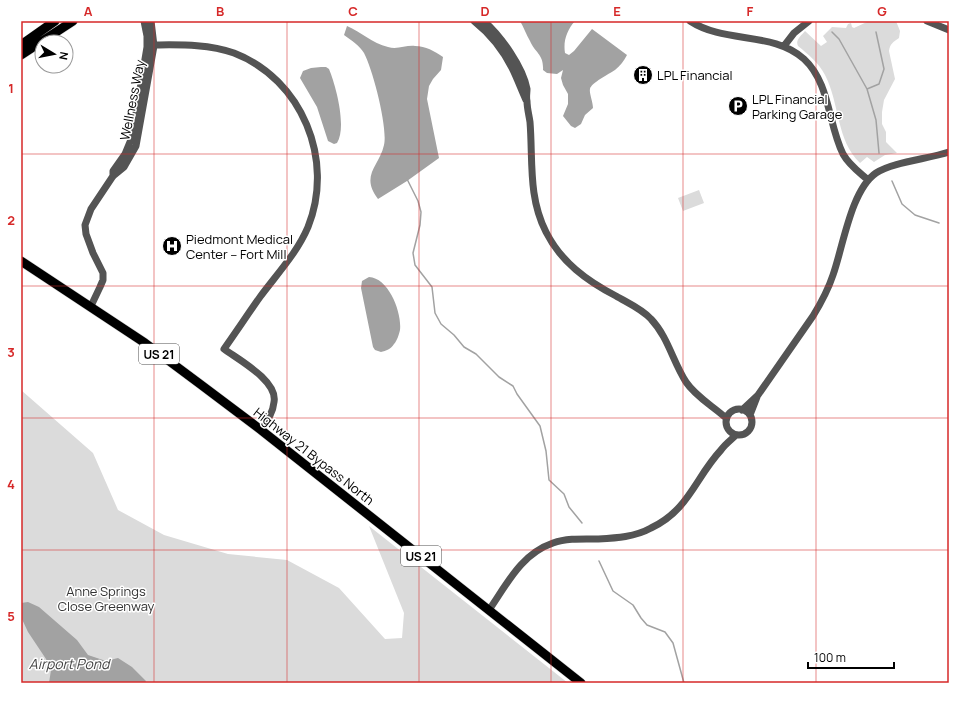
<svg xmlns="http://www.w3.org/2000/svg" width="970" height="704" font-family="Manrope,sans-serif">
<rect width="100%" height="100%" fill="#fff"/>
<path fill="#dbdbdb" d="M 869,21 L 896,21 L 900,31 L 899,38 C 893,42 890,44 889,51 L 895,79 L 884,100 L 882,112 L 882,124 L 886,132 L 886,142 L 897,153 L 885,155 L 874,162 L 867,157 L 860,163 C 836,140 840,104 825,75 C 819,63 809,55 798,46 C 795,40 801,36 805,31 L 821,46 L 827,42 L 823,36 L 832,27 L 846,28 L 848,24 L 851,23 L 852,27 L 854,28 Z
M 699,190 L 704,203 L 683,211 L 678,198 Z
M 21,390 L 93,453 L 118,510 L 164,535 L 228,554 L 287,560 L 339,588 L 385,639 L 402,638 L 404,613 L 369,526 L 568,683 L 21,683 Z"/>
<path fill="#a2a2a2" d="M 520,21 L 575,21 C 567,30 563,41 565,53 L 569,55 L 574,51 L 592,29 L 627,55 C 624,61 620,66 615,70 C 609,74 591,83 590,89 C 589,93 593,102 593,108 L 585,115 L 581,124 L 575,128 L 571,126 L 563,116 L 568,104 L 568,94 L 563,85 L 561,78 L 563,70 L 557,74 L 547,73 L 543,70 C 544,54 535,53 530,41 C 526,34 524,28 520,21 Z
M 347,26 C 361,32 372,43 388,47 C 397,50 406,45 415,46 C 426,46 434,51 443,57 L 441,70 L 433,79 L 429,86 L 427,99 L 439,158 L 407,181 L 378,199 C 360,175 379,167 384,145 C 388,128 373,70 364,53 C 360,46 351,40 344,35 Z
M 321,67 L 326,67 L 329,69 C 336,86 347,127 337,143 L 334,144 L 328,141 L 317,107 L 300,78 L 303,71 L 311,68 Z
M 369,277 C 389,278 402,313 400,330 C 399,334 397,341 394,344 C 391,349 386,351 381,352 L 375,350 L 373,347 L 361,288 L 362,281 Z
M 28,602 L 39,607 L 77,640 L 88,655 L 106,661 L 118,658 L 132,667 L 146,681 L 145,683 L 49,683 L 51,670 L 46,659 L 28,632 L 21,617 L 21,603 Z"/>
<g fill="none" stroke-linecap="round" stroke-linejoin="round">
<path stroke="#a2a2a2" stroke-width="1.5" d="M 832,32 L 839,39 L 867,89 L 876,120 L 879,153
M 867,89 L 879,84 L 884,69 L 876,32
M 407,179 L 418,201 L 421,212 L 420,225 L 413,253 L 415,265 L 432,287 L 435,313 L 441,324 L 454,335 L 464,347 L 476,354 L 499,377 L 513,386 L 517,394 L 540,426 L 546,451 L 549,480 L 564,494 L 569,507 L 582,523
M 892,181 L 902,204 L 915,215 L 939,223
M 599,561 L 613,591 L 633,605 L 641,618 L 647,625 L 665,632 L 673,643 L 684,683"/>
<g stroke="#dbdbdb" stroke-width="10">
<path id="major" d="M 21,45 L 55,21
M 21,55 L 73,21
M 21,261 L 145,343 L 200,384 L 261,430 L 581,683"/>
</g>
<path stroke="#545454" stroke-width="7" d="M 474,21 C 489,33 503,50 512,68 C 517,78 521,89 526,100
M 484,21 C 501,36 523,67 527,89 C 527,93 526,97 527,101 C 527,108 529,115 530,122 C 533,160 528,197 546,232 C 561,262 587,281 616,296 C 628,303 642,309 651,319 C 668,337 673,362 686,382 C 696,397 713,406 726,418
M 690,21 C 725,44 773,31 804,59 C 830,83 828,124 843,154 C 849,165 859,172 868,180
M 927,21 L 949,30
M 147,45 C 176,45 206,43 234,53 C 302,79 335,160 308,227 C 297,253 277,274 260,297 C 248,314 236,332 224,349 C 239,360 278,381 274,402 C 273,413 267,421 261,430
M 784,46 L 794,33 L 809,21
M 113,176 L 113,171 L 125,154 L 132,137 L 147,47 L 147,36 L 144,21
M 91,306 L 100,287 L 103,280 L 103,273 L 93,253 L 86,234 L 85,225 L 91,209 L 113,176 L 124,167 L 136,146 L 154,46 L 151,21
M726 422a13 13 0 1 1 26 0a13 13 0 1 1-26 0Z
M 742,410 L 758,395 L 813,316 C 821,303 828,290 833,275 C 843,247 851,190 876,173 C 893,162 928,159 949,152
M 750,415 L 757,397
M 489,610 C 507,584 521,554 553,543 C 567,538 583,539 598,539 C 616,538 635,537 651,528 C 689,510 695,478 721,450 C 725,444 731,440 736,435"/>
<use href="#major" stroke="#000" stroke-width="9"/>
</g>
<path fill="none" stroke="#d62828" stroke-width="1" stroke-opacity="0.55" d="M 154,21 L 154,683M 287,21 L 287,683M 419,21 L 419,683M 551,21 L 551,683M 683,21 L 683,683M 816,21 L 816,683M 21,154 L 949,154M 21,286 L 949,286M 21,418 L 949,418M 21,550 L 949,550"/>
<defs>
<g id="building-disc" transform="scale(1)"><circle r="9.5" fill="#000" stroke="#fff"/><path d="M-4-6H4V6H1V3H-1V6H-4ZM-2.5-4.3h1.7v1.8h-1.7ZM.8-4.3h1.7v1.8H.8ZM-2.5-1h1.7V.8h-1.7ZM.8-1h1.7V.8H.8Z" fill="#fff"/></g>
<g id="parking-disc" transform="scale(1)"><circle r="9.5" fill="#000" stroke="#fff"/><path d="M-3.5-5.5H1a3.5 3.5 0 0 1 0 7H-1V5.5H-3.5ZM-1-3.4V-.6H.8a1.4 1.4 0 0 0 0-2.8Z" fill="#fff"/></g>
<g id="hospital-disc" transform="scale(1)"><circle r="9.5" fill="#000" stroke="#fff"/><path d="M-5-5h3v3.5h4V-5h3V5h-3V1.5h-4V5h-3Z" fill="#fff"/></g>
</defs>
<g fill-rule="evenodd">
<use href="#building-disc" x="643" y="75"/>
<use href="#parking-disc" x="738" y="106"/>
<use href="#hospital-disc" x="172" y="246"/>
</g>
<g text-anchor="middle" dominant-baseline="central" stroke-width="3" stroke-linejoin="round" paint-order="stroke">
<g fill="#fff" stroke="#4c4c4c" stroke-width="1">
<rect x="139" y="344" width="40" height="20" rx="3"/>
<rect x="401" y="546" width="40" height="20" rx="3"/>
</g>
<g font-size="12" font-weight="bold" fill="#000">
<text x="159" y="354">US 21</text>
<text x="421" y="556">US 21</text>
</g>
<g font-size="13" fill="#000" stroke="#fff" text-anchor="start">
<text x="657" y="75">LPL Financial</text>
<text x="752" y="99">LPL Financial<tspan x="752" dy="15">Parking Garage</tspan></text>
<text x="186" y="239">Piedmont Medical<tspan x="186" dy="15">Center – Fort Mill</tspan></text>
</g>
<g font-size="13" fill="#000" stroke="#fff">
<text transform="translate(132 100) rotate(-79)">Wellness Way</text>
<text transform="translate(314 456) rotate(38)">Highway 21 Bypass North</text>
</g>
<g font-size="13" fill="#323232" stroke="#fff">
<text x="106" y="591">Anne Springs<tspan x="106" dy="15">Close Greenway</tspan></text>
</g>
<g font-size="14" font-style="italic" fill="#434343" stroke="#fff">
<text x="69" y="663">Airport Pond</text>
</g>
</g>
<rect width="970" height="704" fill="none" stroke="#ffffff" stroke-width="44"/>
<g transform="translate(54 54) rotate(100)"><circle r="19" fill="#ffffff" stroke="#999999"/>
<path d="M0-3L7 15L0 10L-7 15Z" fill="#000000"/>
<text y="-6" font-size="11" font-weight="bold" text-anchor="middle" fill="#000000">N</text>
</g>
<path d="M808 662v6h86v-6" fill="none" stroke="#000000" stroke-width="2"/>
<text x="814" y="662" font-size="12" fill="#000000" stroke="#ffffff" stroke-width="3" paint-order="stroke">100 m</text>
<rect x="22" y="22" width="926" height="660" fill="none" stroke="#d62828" stroke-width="1.5"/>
<g font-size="13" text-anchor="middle" font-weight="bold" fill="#d62828">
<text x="88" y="16">A</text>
<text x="220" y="16">B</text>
<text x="353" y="16">C</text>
<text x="485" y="16">D</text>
<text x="617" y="16">E</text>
<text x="750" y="16">F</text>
<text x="882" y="16">G</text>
<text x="11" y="93">1</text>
<text x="11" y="225">2</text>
<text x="11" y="357">3</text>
<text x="11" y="489">4</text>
<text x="11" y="621">5</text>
</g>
</svg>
